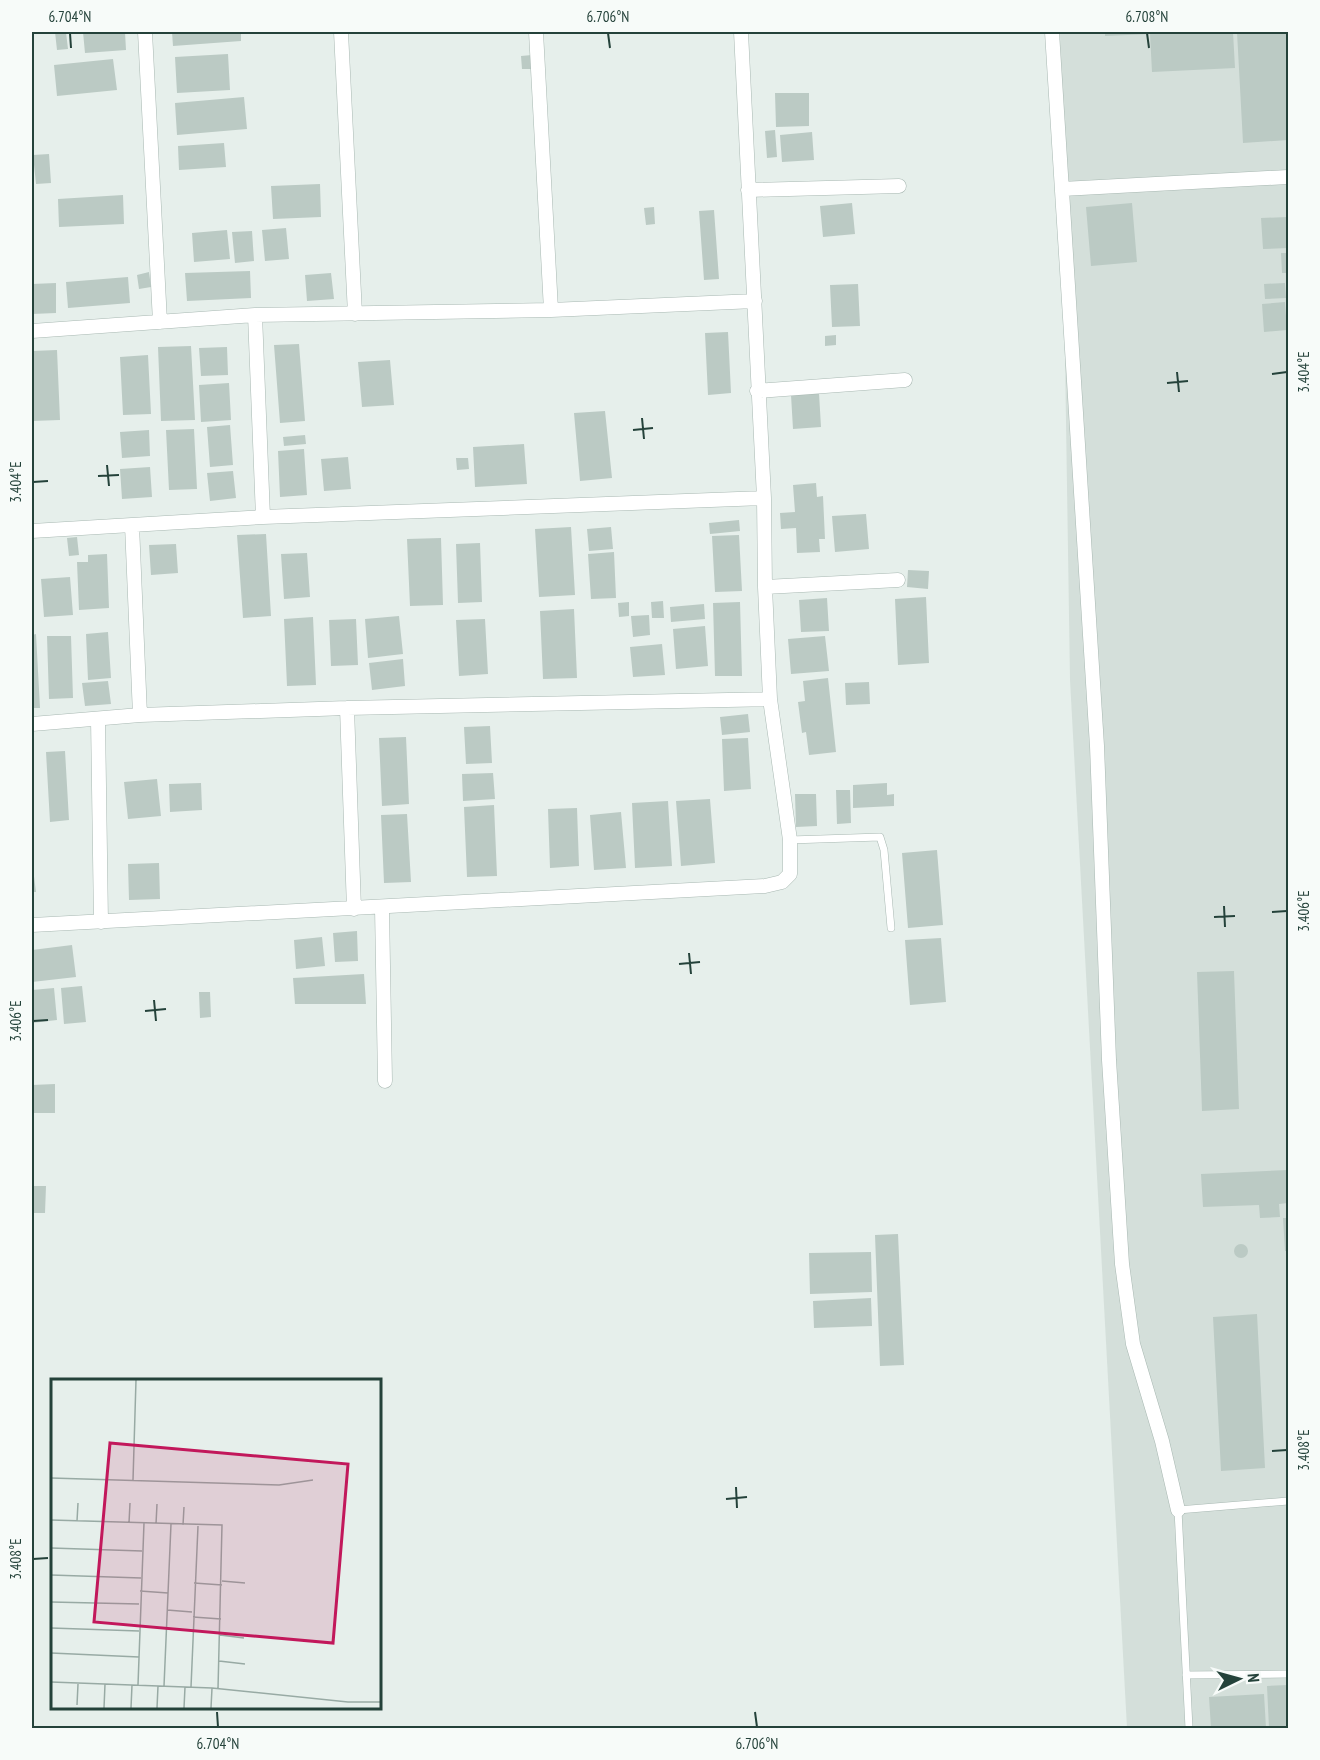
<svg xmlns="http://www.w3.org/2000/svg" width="1320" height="1760" font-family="'PT Sans Narrow',sans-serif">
<rect width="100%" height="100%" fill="#e6efeb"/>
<path fill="#d4dfda" d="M 1060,32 L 1288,32 L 1288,1728 L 1127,1728 L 1070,680 Z"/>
<path fill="#bbcac4" d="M 55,32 L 66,32 L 68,49 L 57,50 Z
M 83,32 L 125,32 L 126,50 L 85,53 Z
M 172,32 L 241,32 L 241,41 L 173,46 Z
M 1105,32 L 1233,32 L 1235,68 L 1152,72 L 1150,34 L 1105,36 Z
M 1237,32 L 1288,32 L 1288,140 L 1243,143 Z
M 228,54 L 230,90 L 177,93 L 175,57 Z
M 532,55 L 532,69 L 522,69 L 521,56 Z
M 113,59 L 117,90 L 57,96 L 54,65 Z
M 775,93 L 809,93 L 809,126 L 776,127 Z
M 244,97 L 247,129 L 177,135 L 175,103 Z
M 775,130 L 777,157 L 767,158 L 765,131 Z
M 812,132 L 814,160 L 782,162 L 780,135 Z
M 224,143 L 226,167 L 179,170 L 178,146 Z
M 49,154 L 51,183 L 36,184 L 33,155 Z
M 320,184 L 321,217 L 273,219 L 271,186 Z
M 123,195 L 124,224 L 59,227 L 58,199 Z
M 852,203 L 855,234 L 823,237 L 820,206 Z
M 1132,203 L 1137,262 L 1091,266 L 1086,207 Z
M 654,207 L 655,224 L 646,225 L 644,208 Z
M 714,210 L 719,279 L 704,280 L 699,211 Z
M 1288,217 L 1288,248 L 1263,249 L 1261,218 Z
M 286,228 L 289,259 L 265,261 L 262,230 Z
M 227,230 L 230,259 L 194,262 L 192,233 Z
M 252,231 L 254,261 L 235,263 L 232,232 Z
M 1281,253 L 1288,253 L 1288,273 L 1282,273 Z
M 250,271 L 251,298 L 187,301 L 185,273 Z
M 149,272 L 151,287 L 139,289 L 137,275 Z
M 331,273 L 334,299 L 307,301 L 305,275 Z
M 128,277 L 130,303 L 68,308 L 66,282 Z
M 56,283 L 56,313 L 32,314 L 32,284 Z
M 1285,283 L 1286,298 L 1265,299 L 1264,284 Z
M 858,284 L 860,326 L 832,327 L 830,285 Z
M 1285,302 L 1287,330 L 1264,332 L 1262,304 Z
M 728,332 L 731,393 L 708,395 L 705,333 Z
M 836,335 L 836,345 L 825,346 L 825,336 Z
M 299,344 L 305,421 L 280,423 L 274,345 Z
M 191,346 L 195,420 L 161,421 L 158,347 Z
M 227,347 L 228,375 L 201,376 L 199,348 Z
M 57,350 L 60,420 L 32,421 L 32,351 Z
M 148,355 L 151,414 L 123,415 L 120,357 Z
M 390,360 L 394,405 L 362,407 L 358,362 Z
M 229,383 L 231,420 L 201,422 L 199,385 Z
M 819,393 L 821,427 L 793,429 L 791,395 Z
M 605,411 L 612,478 L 580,481 L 574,413 Z
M 230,425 L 233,465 L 210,467 L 207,427 Z
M 194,429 L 197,489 L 169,490 L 166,430 Z
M 149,430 L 150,456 L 122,458 L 120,432 Z
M 305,435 L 306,444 L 284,446 L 283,437 Z
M 524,444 L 527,484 L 475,487 L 473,447 Z
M 304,449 L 307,495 L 280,497 L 278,451 Z
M 348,457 L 351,489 L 324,491 L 321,459 Z
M 456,458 L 468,458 L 469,469 L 457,470 Z
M 150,467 L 152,497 L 122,499 L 120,469 Z
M 233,471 L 236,498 L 210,501 L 207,473 Z
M 816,483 L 817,497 L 823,496 L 825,539 L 819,539 L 820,552 L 797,553 L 796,528 L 781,529 L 780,513 L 795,512 L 793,485 Z
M 866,514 L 869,549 L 835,552 L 832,516 Z
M 739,520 L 740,531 L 710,534 L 709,523 Z
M 571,527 L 575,595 L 539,597 L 535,529 Z
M 611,527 L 613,549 L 589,551 L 587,529 Z
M 266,534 L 271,616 L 243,618 L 237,535 Z
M 739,535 L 742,591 L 715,592 L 712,536 Z
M 77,537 L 79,555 L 69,556 L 67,538 Z
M 441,538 L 443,605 L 410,606 L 407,539 Z
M 480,543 L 482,602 L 458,603 L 456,544 Z
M 176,544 L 178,573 L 151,575 L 149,545 Z
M 614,552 L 616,598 L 591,599 L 588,554 Z
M 307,553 L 310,597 L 284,599 L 281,554 Z
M 107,554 L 109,608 L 79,610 L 77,562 L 88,562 L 88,555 Z
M 908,570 L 929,571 L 928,589 L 907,587 Z
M 70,577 L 73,615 L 44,617 L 41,579 Z
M 926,597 L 929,663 L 898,665 L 895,599 Z
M 827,598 L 829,631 L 801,632 L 799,600 Z
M 663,601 L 664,618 L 652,618 L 651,602 Z
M 629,602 L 629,616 L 619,617 L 618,603 Z
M 740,602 L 742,676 L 715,676 L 713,603 Z
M 704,604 L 705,619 L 671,622 L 670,607 Z
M 574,609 L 577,678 L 543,679 L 540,611 Z
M 649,615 L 650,635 L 633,637 L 631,616 Z
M 399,616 L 403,654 L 368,658 L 365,619 Z
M 313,617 L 316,685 L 287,686 L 284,619 Z
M 356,619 L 358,665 L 331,666 L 329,620 Z
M 485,619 L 488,674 L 459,676 L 456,620 Z
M 705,626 L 708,666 L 676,669 L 673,629 Z
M 108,632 L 111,678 L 88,680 L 86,634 Z
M 36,634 L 40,708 L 32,708 L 32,635 Z
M 47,636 L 71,636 L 73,698 L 49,699 Z
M 825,636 L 829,671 L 791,674 L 788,639 Z
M 662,644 L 665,675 L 633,677 L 630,647 Z
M 403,659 L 405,686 L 372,690 L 369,663 Z
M 828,678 L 836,752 L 809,755 L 806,732 L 802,733 L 798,702 L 805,701 L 803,681 Z
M 108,681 L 111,704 L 85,706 L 82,683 Z
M 869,682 L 870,704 L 846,705 L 845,683 Z
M 748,714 L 750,732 L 722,735 L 720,717 Z
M 490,726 L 492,763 L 466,764 L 464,727 Z
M 406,737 L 409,804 L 382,806 L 379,738 Z
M 748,738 L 751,789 L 724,791 L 722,739 Z
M 65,751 L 69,820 L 50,822 L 46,752 Z
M 493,773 L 495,799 L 463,801 L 462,774 Z
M 157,779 L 161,816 L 128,819 L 124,782 Z
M 201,783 L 202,810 L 170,812 L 169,784 Z
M 887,783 L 887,795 L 894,794 L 894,806 L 853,808 L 853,785 Z
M 836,790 L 850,790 L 851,823 L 837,824 Z
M 795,794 L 816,794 L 817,826 L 796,827 Z
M 710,799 L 715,863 L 681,866 L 676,801 Z
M 668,801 L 672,866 L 635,868 L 632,803 Z
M 494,805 L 497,876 L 467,877 L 464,807 Z
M 577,808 L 579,866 L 550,868 L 548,809 Z
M 621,812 L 626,868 L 594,870 L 590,815 Z
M 407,814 L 411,882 L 384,883 L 381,815 Z
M 937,850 L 943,925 L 908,928 L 902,853 Z
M 32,861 L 36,892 L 32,892 Z
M 159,863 L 160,899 L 129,900 L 128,864 Z
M 357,931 L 358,961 L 335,962 L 333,933 Z
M 322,937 L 325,966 L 296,969 L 294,940 Z
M 941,938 L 946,1002 L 910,1005 L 905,940 Z
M 72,945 L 76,977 L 32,982 L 32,950 Z
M 1234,971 L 1239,1109 L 1202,1111 L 1197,972 Z
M 364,974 L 366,1004 L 295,1004 L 293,978 Z
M 82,986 L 86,1022 L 64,1024 L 61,988 Z
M 54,988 L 57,1020 L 32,1023 L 32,990 Z
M 199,992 L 210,992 L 211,1017 L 200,1018 Z
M 55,1084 L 55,1113 L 32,1113 L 32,1085 Z
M 1288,1170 L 1288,1203 L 1279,1204 L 1280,1217 L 1260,1218 L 1259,1205 L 1203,1207 L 1201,1174 Z
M 32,1186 L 46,1186 L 45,1213 L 32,1213 Z
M 1283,1218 L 1288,1218 L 1288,1251 L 1285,1251 Z
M 898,1234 L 904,1365 L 880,1366 L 875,1235 Z
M1234 1251a7 7 0 1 1 14 0a7 7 0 1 1-14 0Z
M 871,1252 L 872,1292 L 810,1294 L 809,1253 Z
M 871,1298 L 872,1326 L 814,1328 L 813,1301 Z
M 1257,1314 L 1265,1468 L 1221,1471 L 1213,1317 Z
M 1288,1685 L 1288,1728 L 1269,1728 L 1267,1686 Z
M 1264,1694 L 1266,1728 L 1211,1728 L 1209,1697 Z"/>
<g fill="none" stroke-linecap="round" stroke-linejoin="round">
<g stroke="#a8b8b2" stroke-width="8">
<path id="service" d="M 790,840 L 880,837 L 884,850 L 891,928
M 1186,1675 L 1288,1674
M 1189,1728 L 1178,1510 L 1288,1501"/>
</g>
<g stroke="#a8b8b2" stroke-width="15">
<path id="minor" d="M 145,32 L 160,322
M 341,32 L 355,314
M 536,32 L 551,310
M 1052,32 L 1097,746 L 1109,1060 L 1122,1264 L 1133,1344 L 1162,1441 L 1178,1510
M 1062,189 L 1288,177
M 748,190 L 899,186
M 255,315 L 263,517
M 32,331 L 255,315 L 551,310 L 755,301
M 757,391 L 905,380
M 132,525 L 140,715
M 32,531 L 263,517 L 764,498
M 765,587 L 898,580
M 347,708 L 354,909
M 98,719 L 101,922
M 32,724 L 140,715 L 347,708 L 770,699
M 382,908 L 385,1081
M 32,925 L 765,886 L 782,882 L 790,874 L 790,840 L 770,699 L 765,587 L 764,498 L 741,32"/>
</g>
<use href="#service" stroke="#fff" stroke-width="7"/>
<use href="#minor" stroke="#fff" stroke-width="14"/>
</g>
<path fill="none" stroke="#24423a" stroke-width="2" d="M 70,33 L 71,48M 608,33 L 610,48M 1147,33 L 1149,48M 1177,372 L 1179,392M 1272,374 L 1287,372M 1167,383 L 1188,381M 642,418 L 644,439M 633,430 L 653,428M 107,465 L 109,486M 98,476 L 119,475M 33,482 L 48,481M 1224,906 L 1225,927M 1272,912 L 1287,911M 1214,917 L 1235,916M 689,953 L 691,974M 679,964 L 700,962M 154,1000 L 156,1021M 145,1011 L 166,1009M 33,1021 L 48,1020M 1272,1451 L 1287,1450M 736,1487 L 737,1508M 726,1499 L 747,1497M 33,1559 L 48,1558M 217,1712 L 218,1727M 755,1712 L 757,1727"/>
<g transform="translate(51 1379)">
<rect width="330" height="330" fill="#e6efeb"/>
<path fill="none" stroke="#98aaa4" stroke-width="1.5" d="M 0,99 L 228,106 L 262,101M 82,101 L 85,1M 0,141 L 171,146 L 167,310M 26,142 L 27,124M 78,144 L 79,124M 105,145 L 106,125M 132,146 L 133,128M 0,169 L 91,172M 0,196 L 90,199M 171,202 L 194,204M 143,204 L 171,206M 89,212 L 117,214M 0,223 L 88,225M 116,231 L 141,233M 142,238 L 170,240M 0,249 L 88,252M 169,256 L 193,259M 0,274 L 88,278M 168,282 L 194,285M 0,303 L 161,309 L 297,323 L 330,323M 87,306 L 93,144M 113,307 L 120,145M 140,308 L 147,147M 26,326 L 27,305M 53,329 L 54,305M 80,329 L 81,306M 106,329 L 107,307M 133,329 L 134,308M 160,329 L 161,309"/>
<path fill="#c2185b" fill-opacity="0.15" stroke="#c2185b" stroke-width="3" d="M 59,64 L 297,85 L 282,264 L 43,243 Z"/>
<rect width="330" height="330" fill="none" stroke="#24423a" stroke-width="3"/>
</g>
<rect width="1320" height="1760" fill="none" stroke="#f7fbf9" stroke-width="66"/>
<g transform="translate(1239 1679) rotate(85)" stroke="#f7fbf9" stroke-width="4.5" paint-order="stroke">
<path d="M0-4.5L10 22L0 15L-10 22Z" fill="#24423a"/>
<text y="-9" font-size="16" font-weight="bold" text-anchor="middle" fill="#24423a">N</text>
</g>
<rect x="33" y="33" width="1254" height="1694" fill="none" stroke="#24423a" stroke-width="2"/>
<g font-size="15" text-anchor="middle" fill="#24423a">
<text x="70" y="22">6.704°N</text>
<text x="608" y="22">6.706°N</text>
<text x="1147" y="22">6.708°N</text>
<text transform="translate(1304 372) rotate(-90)" y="5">3.404°E</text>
<text transform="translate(16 482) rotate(-90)" y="5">3.404°E</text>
<text transform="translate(1304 911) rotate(-90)" y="5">3.406°E</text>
<text transform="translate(16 1021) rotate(-90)" y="5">3.406°E</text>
<text transform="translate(1304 1450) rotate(-90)" y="5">3.408°E</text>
<text transform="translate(16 1559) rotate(-90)" y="5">3.408°E</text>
<text x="218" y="1749">6.704°N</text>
<text x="757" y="1749">6.706°N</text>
</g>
</svg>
